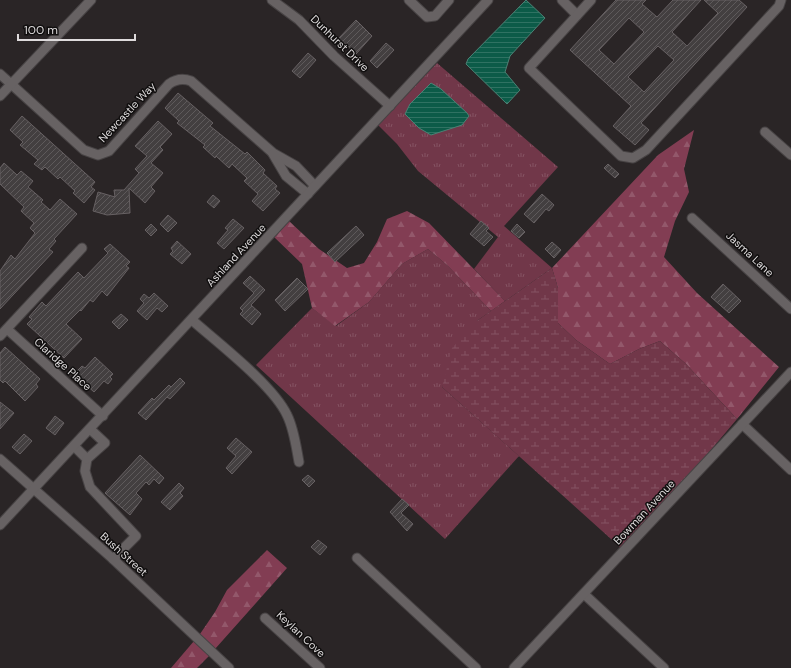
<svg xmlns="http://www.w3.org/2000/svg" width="791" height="668" font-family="'DM Sans',sans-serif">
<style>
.grass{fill:url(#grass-tufts)}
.forest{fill:url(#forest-firs)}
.wetland{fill:url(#wetland-marsh)}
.water{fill:url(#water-rules);stroke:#4b8174}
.building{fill:url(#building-hatch);stroke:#676163;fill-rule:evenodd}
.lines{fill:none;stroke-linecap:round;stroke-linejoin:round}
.minor-casing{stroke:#474344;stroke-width:11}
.minor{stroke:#676263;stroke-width:9}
.labels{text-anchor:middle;stroke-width:3;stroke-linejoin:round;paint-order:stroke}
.street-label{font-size:11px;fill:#dedbdc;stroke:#110f0f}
</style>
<defs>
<pattern id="grass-tufts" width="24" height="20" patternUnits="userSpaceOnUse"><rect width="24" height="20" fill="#713749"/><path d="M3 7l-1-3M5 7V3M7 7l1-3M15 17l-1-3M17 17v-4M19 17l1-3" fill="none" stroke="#855363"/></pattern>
<pattern id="forest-firs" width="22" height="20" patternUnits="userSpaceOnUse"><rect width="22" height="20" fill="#823d53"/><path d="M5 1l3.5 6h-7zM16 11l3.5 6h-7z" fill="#93586b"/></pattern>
<pattern id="wetland-marsh" width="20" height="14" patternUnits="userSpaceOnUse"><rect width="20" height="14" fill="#713749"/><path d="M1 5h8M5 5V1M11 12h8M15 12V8" fill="none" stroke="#855363"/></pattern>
<pattern id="water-rules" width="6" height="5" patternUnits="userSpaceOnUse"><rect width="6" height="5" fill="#0c5b48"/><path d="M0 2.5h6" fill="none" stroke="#2f7262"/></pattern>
<pattern id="building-hatch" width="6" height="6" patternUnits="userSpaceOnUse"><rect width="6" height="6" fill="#433f40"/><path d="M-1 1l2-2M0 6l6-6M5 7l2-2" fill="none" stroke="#5e5a5b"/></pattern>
</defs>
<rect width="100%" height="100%" fill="#2a2526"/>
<g class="grass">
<polygon points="437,63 558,167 504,226 552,268 505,301 474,269 498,237 418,171 397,144 378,125"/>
<polygon points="428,249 447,265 491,311 478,320 442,387 519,456 445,539 256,365 312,308 336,326 369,302 402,264"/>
</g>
<g class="forest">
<polygon points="694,130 684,169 689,192 675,221 664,257 697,293 779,367 737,419 686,364 660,341 639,349 610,364 576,340 558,323 558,288 552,268 658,155"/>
<polygon points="407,211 429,223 505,301 491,311 447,265 428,249 402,264 369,302 335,326 312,308 302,264 274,237 289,221 319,249 347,268 364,263 377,242 387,219"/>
<polygon points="267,550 287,568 215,649 200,634 215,612 227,590"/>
<polygon points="194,641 209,656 197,668 171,668"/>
</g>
<polygon class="wetland" points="552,268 558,288 558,323 576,340 610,364 639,349 660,341 686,364 737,419 699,464 621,548 442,387 452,348 478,320"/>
<g class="water">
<polygon points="526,0 545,18 510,56 505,72 520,90 507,104 466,64 468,59"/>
<polygon points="431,83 441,89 467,113 469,116 462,125 431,135 419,128 405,114 410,104"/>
</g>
<g class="building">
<path d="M616,0h30l-4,4 15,13 16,-17h28l-29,32 15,14 31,-33 -14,-13h35l8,7 -106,116 8,7 -14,15 -22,-19 18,-20 -61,-56zM629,18l15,14 -30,32 -15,-14zM658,46l16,14 -30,32 -16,-15z"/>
<polygon points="356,20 372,36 356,54 339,38"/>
<polygon points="386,43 394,50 377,68 370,61"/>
<polygon points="308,53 316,60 300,78 292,71"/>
<polygon points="178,93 213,123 210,126 245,154 247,152 265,170 263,173 277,186 275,189 280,193 263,211 252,201 258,194 244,181 247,178 232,164 229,168 216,156 215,158 203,147 205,145 177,123 179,121 165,108"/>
<polygon points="22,116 95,182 91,187 95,190 84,203 73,193 75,191 60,177 58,179 45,167 42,170 34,164 38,160 20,145 23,142 10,130"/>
<polygon points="158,121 172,134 160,147 163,150 151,163 163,173 151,187 155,191 145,203 129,188 130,213 107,215 93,211 98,192 115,197 114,190 124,190 139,173 135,169 147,156 135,146"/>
<polygon points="4,163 17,175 21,171 33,181 28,187 43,200 41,202 50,210 60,199 77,214 54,239 56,241 49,249 53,252 0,309 0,271 11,255 15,259 35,233 30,228 34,223 21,211 24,207 0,184 0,168"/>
<polygon points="608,164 619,174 615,178 604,168"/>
<polygon points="542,194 554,205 549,211 546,209 534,223 524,214"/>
<polygon points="213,195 220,201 214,208 207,202"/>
<polygon points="168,215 177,223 168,232 160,224"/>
<polygon points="233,219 244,228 224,249 217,243 228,230 225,228"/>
<polygon points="481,221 489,228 486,231 493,237 484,246 470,234"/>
<polygon points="151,224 157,230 151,236 145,230"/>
<polygon points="517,224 525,232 519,238 511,231"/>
<polygon points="356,226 364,235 335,262 327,253"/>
<polygon points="177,241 191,254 182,264 170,254 173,251 171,248"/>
<polygon points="552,242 561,250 554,258 545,249"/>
<polygon points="110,244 130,262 126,266 129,268 107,296 102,291 93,302 90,300 81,311 80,310 66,324 82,339 64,358 27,324 32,319 29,317 42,302 46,306 78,272 84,278 108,253 104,249"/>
<polygon points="250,276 265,290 251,305 261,314 252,325 240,314 243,311 240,308 254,293 243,283"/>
<polygon points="297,278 308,289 285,311 275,300"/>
<polygon points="723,284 741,301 729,313 711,297"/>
<polygon points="154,293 168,306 162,312 157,308 147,320 137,311 144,303 140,299 144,294 149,298"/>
<polygon points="121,314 128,320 119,329 112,322"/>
<polygon points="5,347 40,379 36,384 38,387 25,401 5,381 3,383 0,380 0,353"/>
<polygon points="95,357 113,374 110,377 112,379 108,384 104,381 94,392 74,374 82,366 85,368"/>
<polygon points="180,378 185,383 170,399 167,397 146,420 138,413 152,398 154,400 169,385 171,387"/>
<polygon points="0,402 14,413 0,429"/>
<polygon points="55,416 64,423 55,435 46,428"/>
<polygon points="24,434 32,441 20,454 12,447"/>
<polygon points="236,438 252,452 232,474 226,468 236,456 227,448"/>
<polygon points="140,455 164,478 159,484 154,479 149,485 146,482 136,493 142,499 130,515 105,493"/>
<polygon points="308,475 315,481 309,487 302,480"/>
<polygon points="179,483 184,488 180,493 183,496 170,510 161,502"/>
<polygon points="402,499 409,505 401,513 413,524 407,531 390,512"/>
<polygon points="318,540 327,547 320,555 311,547"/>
</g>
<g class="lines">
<g class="minor-casing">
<g id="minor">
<polyline points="272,0 299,20 334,56 390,106"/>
<polyline points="409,0 427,17 435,16 449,0"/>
<polyline points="562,0 577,15"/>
<polyline points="591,0 529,68 621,156 633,158 646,150 779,6 781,0"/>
<path d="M0,74l84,76 14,5 11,-4 60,-67c7,-5 14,-6 22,-3l82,72 23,13 19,20"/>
<polyline points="0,96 91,0"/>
<polyline points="765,132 791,155"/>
<polyline points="273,154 286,176 308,194"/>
<polyline points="692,218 791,309"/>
<path d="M192,320c25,22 81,65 95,95 7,14 9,31 12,47"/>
<polyline points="7,329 103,416"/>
<polyline points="0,336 82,248"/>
<polyline points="742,424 791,470"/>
<polyline points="74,446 87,459 85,471 90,487 136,536 113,559"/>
<polyline points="0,459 113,559 229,668"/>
<polyline points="87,459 105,443 90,429"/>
<polyline points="0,525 488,0"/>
<polyline points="357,558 476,668"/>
<polyline points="584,594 664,668"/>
<polyline points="265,618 320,668"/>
<polyline points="514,668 791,372"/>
</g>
</g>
<use href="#minor" class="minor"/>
</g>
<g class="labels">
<g class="street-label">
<text transform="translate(340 43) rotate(44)" y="4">Dunhurst Drive</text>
<text transform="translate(127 112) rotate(-47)" y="4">Newcastle Way</text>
<text transform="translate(750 254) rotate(43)" y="4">Jasma Lane</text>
<text transform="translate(236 255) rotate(-47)" y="4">Ashland Avenue</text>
<text transform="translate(63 364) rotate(42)" y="4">Claridge Place</text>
<text transform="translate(644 512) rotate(-47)" y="4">Bowman Avenue</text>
<text transform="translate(124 554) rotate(42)" y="4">Bush Street</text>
<text transform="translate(301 634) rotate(43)" y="4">Keylan Cove</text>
</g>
</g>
<path d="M18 34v6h117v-6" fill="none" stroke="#dedbdc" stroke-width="2"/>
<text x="24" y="34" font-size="12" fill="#dedbdc" stroke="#110f0f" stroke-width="3" paint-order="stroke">100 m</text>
</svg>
